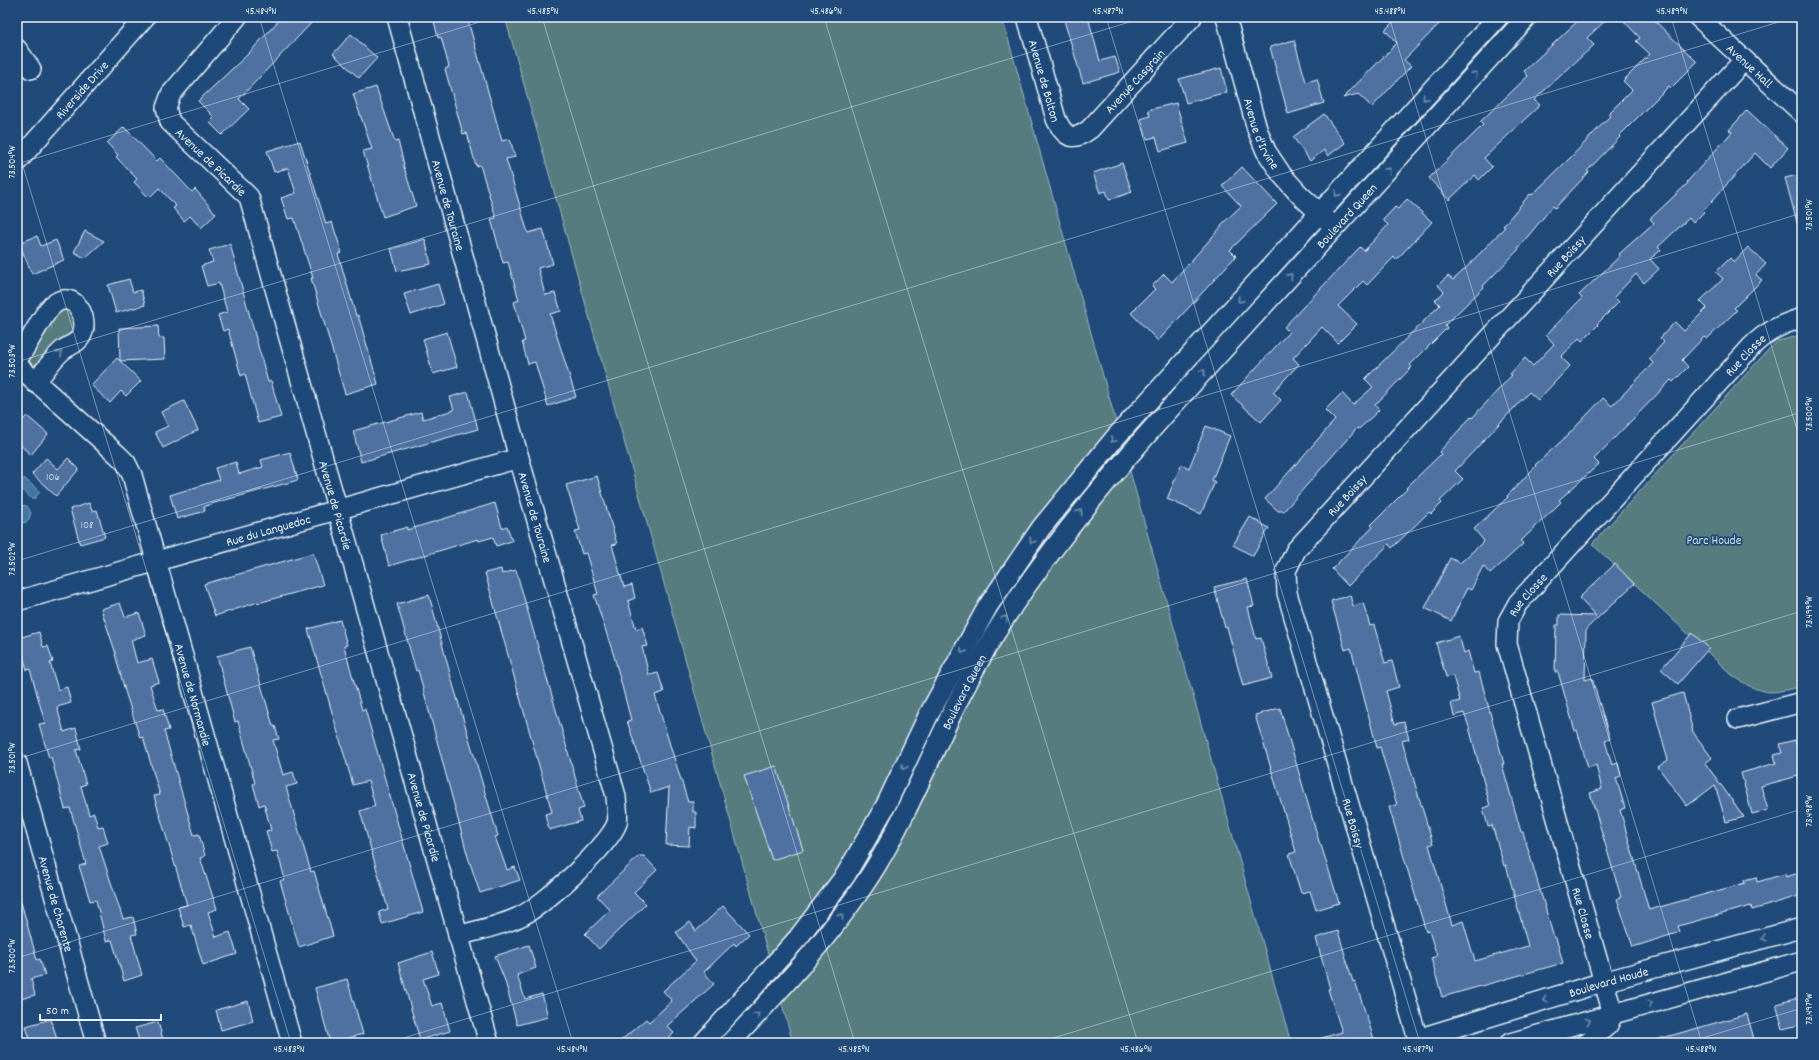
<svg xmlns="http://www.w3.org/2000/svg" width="1819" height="1060" font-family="Dekko,sans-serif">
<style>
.green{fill:#577b80;stroke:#a0b6bc}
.water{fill:#42789f;stroke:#84a8c3}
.building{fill:#5071a1;stroke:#e8f1f8}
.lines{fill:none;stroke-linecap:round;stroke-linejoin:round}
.minor-casing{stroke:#e8f1f8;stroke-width:22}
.minor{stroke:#1f4a7a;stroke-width:19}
.oneway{stroke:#6f8dac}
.ticks{fill:none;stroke:#e8f1f8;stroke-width:1;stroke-opacity:0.45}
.labels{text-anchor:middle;stroke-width:3.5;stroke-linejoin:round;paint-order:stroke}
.number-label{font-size:11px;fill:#c2d1e2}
.street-label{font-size:13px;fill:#e8f1f8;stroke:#1f4a7a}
.park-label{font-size:13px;fill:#d2dfe6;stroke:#1f4a7a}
.neatline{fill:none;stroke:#e8f1f8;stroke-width:1.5}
.ticks-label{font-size:10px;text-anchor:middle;fill:#e8f1f8}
</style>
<rect width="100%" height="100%" fill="#1f4a7a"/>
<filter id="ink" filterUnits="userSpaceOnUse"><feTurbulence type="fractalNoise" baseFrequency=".025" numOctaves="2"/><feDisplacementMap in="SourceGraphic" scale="8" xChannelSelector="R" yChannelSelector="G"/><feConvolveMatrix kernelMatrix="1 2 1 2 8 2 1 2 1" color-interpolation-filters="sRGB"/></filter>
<g filter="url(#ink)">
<g class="green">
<polygon points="505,17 1002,17 1291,1043 793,1043"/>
<polygon points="64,307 73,314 75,326 73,332 55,344 37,364 32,365 29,361 29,357 47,328 51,330 52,327 49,324 58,310"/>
<path d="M1802,335v352c-7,0 -14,3 -22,4 -18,4 -34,-6 -48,-16l-140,-131 176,-194 10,-9z"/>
</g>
<g class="water">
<polygon points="24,478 40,492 33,500 18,486"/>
<polygon points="20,505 27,506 31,513 28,521 23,523 17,521 17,507"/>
</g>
<g class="building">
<polygon points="282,17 317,17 239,99 249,109 222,135 209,122 214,117 198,101 248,54"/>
<polygon points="433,17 467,17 502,141 510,139 515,157 506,159 528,233 543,229 553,264 538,268 545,295 555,293 561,311 550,314 576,397 548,406 535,362 528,364 522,342 525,341 514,302 519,300 508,262 503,263 491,219 496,218 480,165 476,166 467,133 463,134 445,69 449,67 441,37 438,38"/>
<polygon points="1063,17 1088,17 1100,61 1115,57 1120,72 1083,83"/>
<polygon points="1398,17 1446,17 1404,60 1411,66 1372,107 1358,94 1343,98 1397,43 1385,30"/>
<polygon points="1582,17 1609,17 1587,38 1594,45 1534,100 1540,105 1484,158 1492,167 1479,180 1475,175 1449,200 1429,178 1483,125 1480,122 1528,76 1524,71"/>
<polygon points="1620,17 1651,17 1697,62 1671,88 1669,86 1619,136 1620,137 1587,171 1589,172 1555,208 1553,206 1518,248 1519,249 1483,286 1484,287 1445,325 1447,328 1410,365 1412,367 1375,405 1379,410 1359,429 1357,428 1284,511 1278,511 1265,499 1335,420 1325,410 1342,393 1353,405 1373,387 1365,379 1440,305 1435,300 1444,292 1438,285 1448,276 1453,280 1463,271 1505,227 1503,226 1530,194 1532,195 1572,156 1610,116 1608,114 1632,90 1623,81 1650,54 1636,41 1640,38"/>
<polygon points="351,34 377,58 359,78 333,54"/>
<polygon points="1294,40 1306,82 1317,79 1324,103 1288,114 1270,47"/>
<polygon points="1221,68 1227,92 1186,103 1179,79"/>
<polygon points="376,87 395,142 398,141 404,164 403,164 416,206 383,217 363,151 372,149 353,94"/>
<polygon points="1176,103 1188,143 1160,151 1156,137 1147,139 1141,119 1150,116 1148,110"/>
<polygon points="1747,110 1788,148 1770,168 1755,153 1703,211 1704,212 1693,223 1689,218 1658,247 1661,250 1650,259 1659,269 1644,283 1636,274 1614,297 1619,302 1597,324 1598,325 1582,341 1579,338 1561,357 1570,366 1538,400 1529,392 1455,471 1463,479 1440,501 1442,503 1431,514 1429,512 1392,548 1389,544 1348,586 1332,569 1373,527 1371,525 1407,489 1406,488 1441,454 1439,452 1471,417 1472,418 1512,375 1510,374 1525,358 1533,366 1554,344 1546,335 1582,298 1579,295 1620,256 1619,254 1654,223 1650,219 1688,183 1687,182 1732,132 1729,130"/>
<polygon points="1324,114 1345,143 1328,156 1324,150 1310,161 1293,137"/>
<polygon points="124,127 157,161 160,158 192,192 195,189 216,214 201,228 190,216 184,221 173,208 176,206 159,188 149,198 134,182 137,179 116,157 118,155 107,143"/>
<polygon points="300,141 326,224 332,222 342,253 338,254 356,316 358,315 378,384 345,394 311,278 313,278 294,218 288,219 281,198 296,193 288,168 274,172 267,151"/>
<polygon points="1122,163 1132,192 1109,200 1106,191 1100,193 1093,173"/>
<polygon points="1242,167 1277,204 1230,250 1236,256 1158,341 1131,313 1155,289 1152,286 1164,274 1172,282 1222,226 1221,225 1241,206 1222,186"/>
<polygon points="1802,174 1802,225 1798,226 1785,178"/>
<polygon points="1407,199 1432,222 1396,260 1394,257 1367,285 1363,281 1338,306 1357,324 1338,343 1322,327 1293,358 1299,364 1273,392 1281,400 1261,422 1231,395 1289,332 1284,327 1360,247 1364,251 1388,225 1383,220 1395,207 1398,209"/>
<polygon points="85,231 104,241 85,258 74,252"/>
<polygon points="37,236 41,246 56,240 64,260 32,274 19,243"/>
<polygon points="425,239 431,264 397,271 391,249"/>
<polygon points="230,244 268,382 271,381 281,417 258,423 245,374 241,376 228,329 223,331 218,315 227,312 219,283 207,286 201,266 213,262 209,250"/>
<polygon points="1748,247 1766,264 1756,275 1762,280 1734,308 1737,310 1707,339 1704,337 1682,360 1688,367 1673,382 1671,380 1594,459 1599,464 1559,500 1561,502 1521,541 1523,544 1490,574 1483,566 1471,590 1467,588 1451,621 1425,608 1450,558 1460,563 1484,541 1474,529 1508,497 1507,496 1536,466 1535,465 1567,436 1603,398 1612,406 1653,363 1649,359 1664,342 1660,338 1675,322 1684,331 1707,308 1700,301 1723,279 1716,272 1730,258 1734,262"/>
<polygon points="129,279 133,292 141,290 145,305 116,313 108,285"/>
<polygon points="438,284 444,304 411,315 404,294"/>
<polygon points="158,326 159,338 164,338 165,359 120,361 119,328"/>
<polygon points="447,332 457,367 433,374 423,339"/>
<polygon points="117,358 141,381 126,396 121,391 110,403 91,385"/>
<polygon points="468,392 478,429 361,462 353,431 421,412 423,419 454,410 450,397"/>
<polygon points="184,401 198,430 163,448 155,432 168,426 161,412"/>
<polygon points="17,415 23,420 27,416 48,434 31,455 17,442"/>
<polygon points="1206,426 1230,436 1212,480 1215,482 1201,514 1167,499 1181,465 1189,468"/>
<polygon points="290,452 298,480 211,504 204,507 205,511 177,519 170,495 219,480 215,468 236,462 239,474 263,467 261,460"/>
<polygon points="46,458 58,469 68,458 79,469 56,496 32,474"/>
<polygon points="597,476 617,544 612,545 624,587 632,585 635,598 628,601 636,629 642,627 648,646 642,647 649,675 658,673 664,692 655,695 670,745 688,802 693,802 693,812 696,812 696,828 690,827 689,846 666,845 669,787 651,793 627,721 631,720 614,656 594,595 598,594 586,553 582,554 575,531 580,530 566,485"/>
<polygon points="89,503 92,511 97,510 105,537 80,544 70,509"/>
<polygon points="495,503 502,528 507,526 512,541 496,546 493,537 479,541 478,539 389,566 381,535 407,527 407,530"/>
<polygon points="1250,517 1269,528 1253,556 1233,545"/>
<polygon points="313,553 323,585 258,603 258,602 215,616 204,584"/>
<polygon points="1615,564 1634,584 1586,629 1585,680 1592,678 1610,739 1605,741 1612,765 1618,763 1621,776 1616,778 1625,808 1620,810 1649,910 1745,883 1744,880 1756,877 1757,882 1785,874 1786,877 1802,872 1802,895 1752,910 1751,906 1678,926 1680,932 1633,947 1617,899 1621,897 1590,793 1602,789 1596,765 1588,768 1577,730 1575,731 1558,672 1555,672 1556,625 1559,625 1559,615 1596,616 1579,598"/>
<polygon points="501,569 502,574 516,570 584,808 578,810 581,821 549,830 545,814 552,812 485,573"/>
<polygon points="1247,579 1254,606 1248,607 1256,639 1261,638 1272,678 1243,686 1227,627 1225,628 1214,587"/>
<polygon points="429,595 452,681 498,836 495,837 507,870 515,867 520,880 480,893 468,857 418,670 416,671 397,604"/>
<polygon points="1350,595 1353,606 1363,603 1370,626 1374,625 1385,663 1392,661 1399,687 1386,691 1395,724 1404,722 1409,739 1402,741 1433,844 1429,845 1452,925 1463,921 1475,961 1528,946 1506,865 1504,866 1492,825 1488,826 1483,808 1490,806 1469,727 1464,713 1454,716 1451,703 1460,701 1453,676 1446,677 1436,643 1459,636 1464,653 1468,651 1474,673 1479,672 1504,764 1502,764 1521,832 1523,832 1554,938 1556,938 1563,963 1442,997 1431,958 1437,956 1429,931 1426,932 1389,807 1397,805 1380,747 1377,748 1351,648 1345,650 1331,601"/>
<polygon points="120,603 125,617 139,613 146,635 131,640 137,663 152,659 159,682 150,685 158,710 163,709 169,730 164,731 194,835 199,834 205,856 200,858 217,909 208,912 216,937 230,932 237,954 203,965 191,925 184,927 178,907 187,905 154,796 160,795 143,737 140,738 125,691 115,654 116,654 101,609"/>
<polygon points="340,620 347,645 344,646 362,710 365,709 423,912 382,924 379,912 388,909 360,811 375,806 368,781 353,785 308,629"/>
<polygon points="39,632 43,647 48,646 53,662 50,663 58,690 67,687 71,703 57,707 64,732 76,728 81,749 76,750 86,784 81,786 89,815 94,813 98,827 103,826 108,843 99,846 123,919 133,917 137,934 131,935 142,975 124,981 112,940 106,941 96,900 90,901 79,866 86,864 70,808 65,809 51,757 49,758 39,724 45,723 30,669 27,670 18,638"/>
<polygon points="1692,633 1709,648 1678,684 1661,669"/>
<polygon points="250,647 273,726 275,726 279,739 273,740 283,775 293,772 297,784 286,787 311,872 314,871 333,936 299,947 280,881 285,879 277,851 272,852 266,831 271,830 264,804 259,806 253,784 255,783 238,721 235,722 217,656"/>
<polygon points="1683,693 1693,732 1712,758 1705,763 1744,817 1726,822 1715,785 1687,806 1658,767 1668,760 1652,702"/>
<polygon points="1280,708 1320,845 1321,845 1339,903 1316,910 1310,891 1301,893 1289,854 1296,852 1255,715"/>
<polygon points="1795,740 1797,747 1802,746 1802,775 1761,786 1768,810 1752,814 1741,773 1776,763 1774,755 1782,753 1779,744"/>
<polygon points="776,766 803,850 772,860 744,776"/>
<polygon points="639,856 644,856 657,870 634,892 646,904 599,949 585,934 610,910 597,896"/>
<polygon points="17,902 21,902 37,960 40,959 45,975 31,979 35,995 17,1000"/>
<polygon points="723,906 749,934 736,946 734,943 704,972 714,984 667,1026 674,1033 663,1043 618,1043 646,1019 649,1022 672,1001 663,991 696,961 676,932 690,922 696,931"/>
<polygon points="1338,931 1353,982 1355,981 1374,1039 1362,1043 1316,1043 1315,1040 1342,1032 1328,989 1330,989 1316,938"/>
<polygon points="529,945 536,968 517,975 525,999 542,994 548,1017 517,1025 505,981 495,956"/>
<polygon points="432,952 439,974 423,979 432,1006 442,1003 450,1031 420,1040 398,963"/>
<polygon points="347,979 363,1034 330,1043 315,988"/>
<polygon points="1802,997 1802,1024 1783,1029 1776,1004"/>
<polygon points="248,1001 253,1021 221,1030 216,1010"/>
<polygon points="1747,1014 1754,1039 1741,1043 1660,1043 1659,1039"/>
<polygon points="51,1019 58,1043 31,1043 26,1026"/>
<polygon points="158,1022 164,1043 140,1043 135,1028"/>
</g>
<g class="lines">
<g class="minor-casing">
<g id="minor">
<path id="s1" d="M237,17l-66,77 -5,14 4,14 79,75 240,846"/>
<path id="s2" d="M397,17l122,441 97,338c0,7 3,20 1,27 -8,23 -75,84 -98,94 -19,9 -41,13 -61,19"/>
<path id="s3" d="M1027,17l29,102c9,19 17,23 34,10l102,-112"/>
<path id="s4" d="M1226,17l31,112 9,22 16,24 17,19 29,27"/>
<path id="s5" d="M1698,17l104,96"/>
<polyline points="17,49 31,69"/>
<path id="s6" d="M17,162l128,-145"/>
<path d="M17,360c11,-14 26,-48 37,-56 21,-16 38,17 26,34 -4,6 -12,8 -17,12 -11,9 -19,22 -28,33"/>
<path id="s7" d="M17,365l101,90 8,8 6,12 160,568"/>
<path id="s8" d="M17,601l502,-143"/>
<polyline points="1738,719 1802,702"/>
<path id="s9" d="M17,763l79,280"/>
<path id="s10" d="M1613,1014l-106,-370 1,-23 10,-18 234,-257c15,-15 30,-22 50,-28"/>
<path id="s11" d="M1417,1039l186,-57 199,-54"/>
<polyline points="703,1043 798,938 845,876 886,805 928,716 988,606 1041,528 1114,439 1498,17"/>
<path id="s12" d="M730,1043c53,-56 106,-112 146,-177 33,-55 56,-114 85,-171 18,-36 40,-73 64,-107 70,-100 154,-190 236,-280 89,-97 178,-194 266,-291"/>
<path id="s13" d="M1419,1043l-132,-450 -1,-22 10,-21 448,-490"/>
<polyline points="1510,1043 1802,961"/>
<polyline points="1587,1043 1608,1025 1613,1014"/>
</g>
</g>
<use href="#minor" class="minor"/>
</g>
<defs><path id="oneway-chevron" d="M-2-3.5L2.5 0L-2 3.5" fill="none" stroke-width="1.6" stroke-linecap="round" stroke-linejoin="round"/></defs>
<g class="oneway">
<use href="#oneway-chevron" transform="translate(1475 74) rotate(-48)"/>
<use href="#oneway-chevron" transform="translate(1425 98) rotate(132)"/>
<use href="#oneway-chevron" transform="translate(1388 170) rotate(-48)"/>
<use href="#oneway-chevron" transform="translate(1337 194) rotate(132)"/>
<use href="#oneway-chevron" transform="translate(1290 276) rotate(-48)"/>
<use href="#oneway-chevron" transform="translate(1240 300) rotate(132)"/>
<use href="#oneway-chevron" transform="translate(60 353) rotate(-44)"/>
<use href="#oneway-chevron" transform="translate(1203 372) rotate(-48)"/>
<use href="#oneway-chevron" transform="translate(1113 440) rotate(130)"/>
<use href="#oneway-chevron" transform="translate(1080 512) rotate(-54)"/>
<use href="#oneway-chevron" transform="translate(1032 541) rotate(124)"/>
<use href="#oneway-chevron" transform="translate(1005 618) rotate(-57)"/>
<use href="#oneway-chevron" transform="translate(963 651) rotate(119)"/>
<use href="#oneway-chevron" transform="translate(904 767) rotate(115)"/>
<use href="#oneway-chevron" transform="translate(841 916) rotate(-53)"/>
<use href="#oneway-chevron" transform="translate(1764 938) rotate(165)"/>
<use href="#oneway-chevron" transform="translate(1545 1000) rotate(163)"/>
<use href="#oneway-chevron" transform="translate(1650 1003) rotate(-16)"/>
<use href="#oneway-chevron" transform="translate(757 1015) rotate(-47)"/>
<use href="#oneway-chevron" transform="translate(1588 1021) rotate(-16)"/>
</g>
</g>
<path class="ticks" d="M259,17l314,1026M542,17l313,1026M824,17l314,1026M1106,17l314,1026M1389,17l313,1026M1671,17l131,429M17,147l274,896M17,164l479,-147M17,362l1129,-345M17,561l1778,-544M17,759l1785,-546M17,958l1785,-546M387,1043l1415,-432M1037,1043l765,-234M1686,1043l116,-35"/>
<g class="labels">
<g class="number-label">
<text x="53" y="480">106</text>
<text x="87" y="528">108</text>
</g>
<g class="street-label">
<text dy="5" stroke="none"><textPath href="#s5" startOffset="71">Avenue Hall</textPath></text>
<text dy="5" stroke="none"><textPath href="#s3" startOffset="66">Avenue de Bolton</textPath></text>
<text dy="5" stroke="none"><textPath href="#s3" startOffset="216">Avenue Casgrain</textPath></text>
<text dy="5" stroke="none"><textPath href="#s6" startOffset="97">Riverside Drive</textPath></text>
<text dy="5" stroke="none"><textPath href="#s4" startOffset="122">Avenue d'Irvine</textPath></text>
<text dy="5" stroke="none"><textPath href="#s1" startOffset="188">Avenue de Picardie</textPath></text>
<text dy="5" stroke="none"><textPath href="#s2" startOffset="195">Avenue de Touraine</textPath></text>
<text dy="5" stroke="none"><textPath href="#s12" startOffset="1038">Boulevard Queen</textPath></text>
<text dy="5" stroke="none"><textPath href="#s13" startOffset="913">Rue Boissy</textPath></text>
<text dy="5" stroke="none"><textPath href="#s10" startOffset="765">Rue Closse</textPath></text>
<text dy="5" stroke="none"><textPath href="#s13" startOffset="589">Rue Boissy</textPath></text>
<text dy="5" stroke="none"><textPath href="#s1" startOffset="560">Avenue de Picardie</textPath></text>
<text dy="5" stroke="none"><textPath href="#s2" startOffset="519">Avenue de Touraine</textPath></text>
<text dy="5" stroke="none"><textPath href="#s8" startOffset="261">Rue du Languedoc</textPath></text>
<text dy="5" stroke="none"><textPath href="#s10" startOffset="441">Rue Closse</textPath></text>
<text dy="5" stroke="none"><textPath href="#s12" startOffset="425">Boulevard Queen</textPath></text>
<text dy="5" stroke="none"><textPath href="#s7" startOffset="388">Avenue de Normandie</textPath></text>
<text dy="5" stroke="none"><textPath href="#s1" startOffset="884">Avenue de Picardie</textPath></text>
<text transform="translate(1354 823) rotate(74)" y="5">Rue Boissy</text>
<text dy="5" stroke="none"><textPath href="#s9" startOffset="146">Avenue de Charente</textPath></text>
<text transform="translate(1584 913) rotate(74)" y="5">Rue Closse</text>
<text dy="5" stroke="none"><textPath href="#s11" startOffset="200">Boulevard Houde</textPath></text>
</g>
<g class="park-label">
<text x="1714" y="544">Parc Houde</text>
</g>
</g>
<rect width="1819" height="1060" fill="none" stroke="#1f4a7a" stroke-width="44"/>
<path d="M40 1014v6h121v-6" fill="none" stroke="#e8f1f8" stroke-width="2"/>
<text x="46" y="1014" font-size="12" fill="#e8f1f8" stroke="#1f4a7a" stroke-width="3" paint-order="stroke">50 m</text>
<rect x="22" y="22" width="1775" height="1016" class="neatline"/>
<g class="ticks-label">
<text x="261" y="14">45.484°N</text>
<text x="543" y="14">45.485°N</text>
<text x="826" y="14">45.486°N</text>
<text x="1108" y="14">45.487°N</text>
<text x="1390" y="14">45.488°N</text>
<text x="1672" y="14">45.489°N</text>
<text transform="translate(11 162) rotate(-90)" y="4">73.504°W</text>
<text transform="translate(1808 215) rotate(-90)" y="4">73.501°W</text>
<text transform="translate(11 361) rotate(-90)" y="4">73.503°W</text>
<text transform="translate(1808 414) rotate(-90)" y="4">73.500°W</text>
<text transform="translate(11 559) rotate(-90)" y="4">73.502°W</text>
<text transform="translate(1808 612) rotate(-90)" y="4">73.499°W</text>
<text transform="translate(11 758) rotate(-90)" y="4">73.501°W</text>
<text transform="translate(1808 811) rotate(-90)" y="4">73.498°W</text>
<text transform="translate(11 956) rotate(-90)" y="4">73.500°W</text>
<text transform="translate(1808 1009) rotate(-90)" y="4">73.497°W</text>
<text x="289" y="1052">45.483°N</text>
<text x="572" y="1052">45.484°N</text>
<text x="854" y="1052">45.485°N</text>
<text x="1136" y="1052">45.486°N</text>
<text x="1418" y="1052">45.487°N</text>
<text x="1701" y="1052">45.488°N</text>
</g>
</svg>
